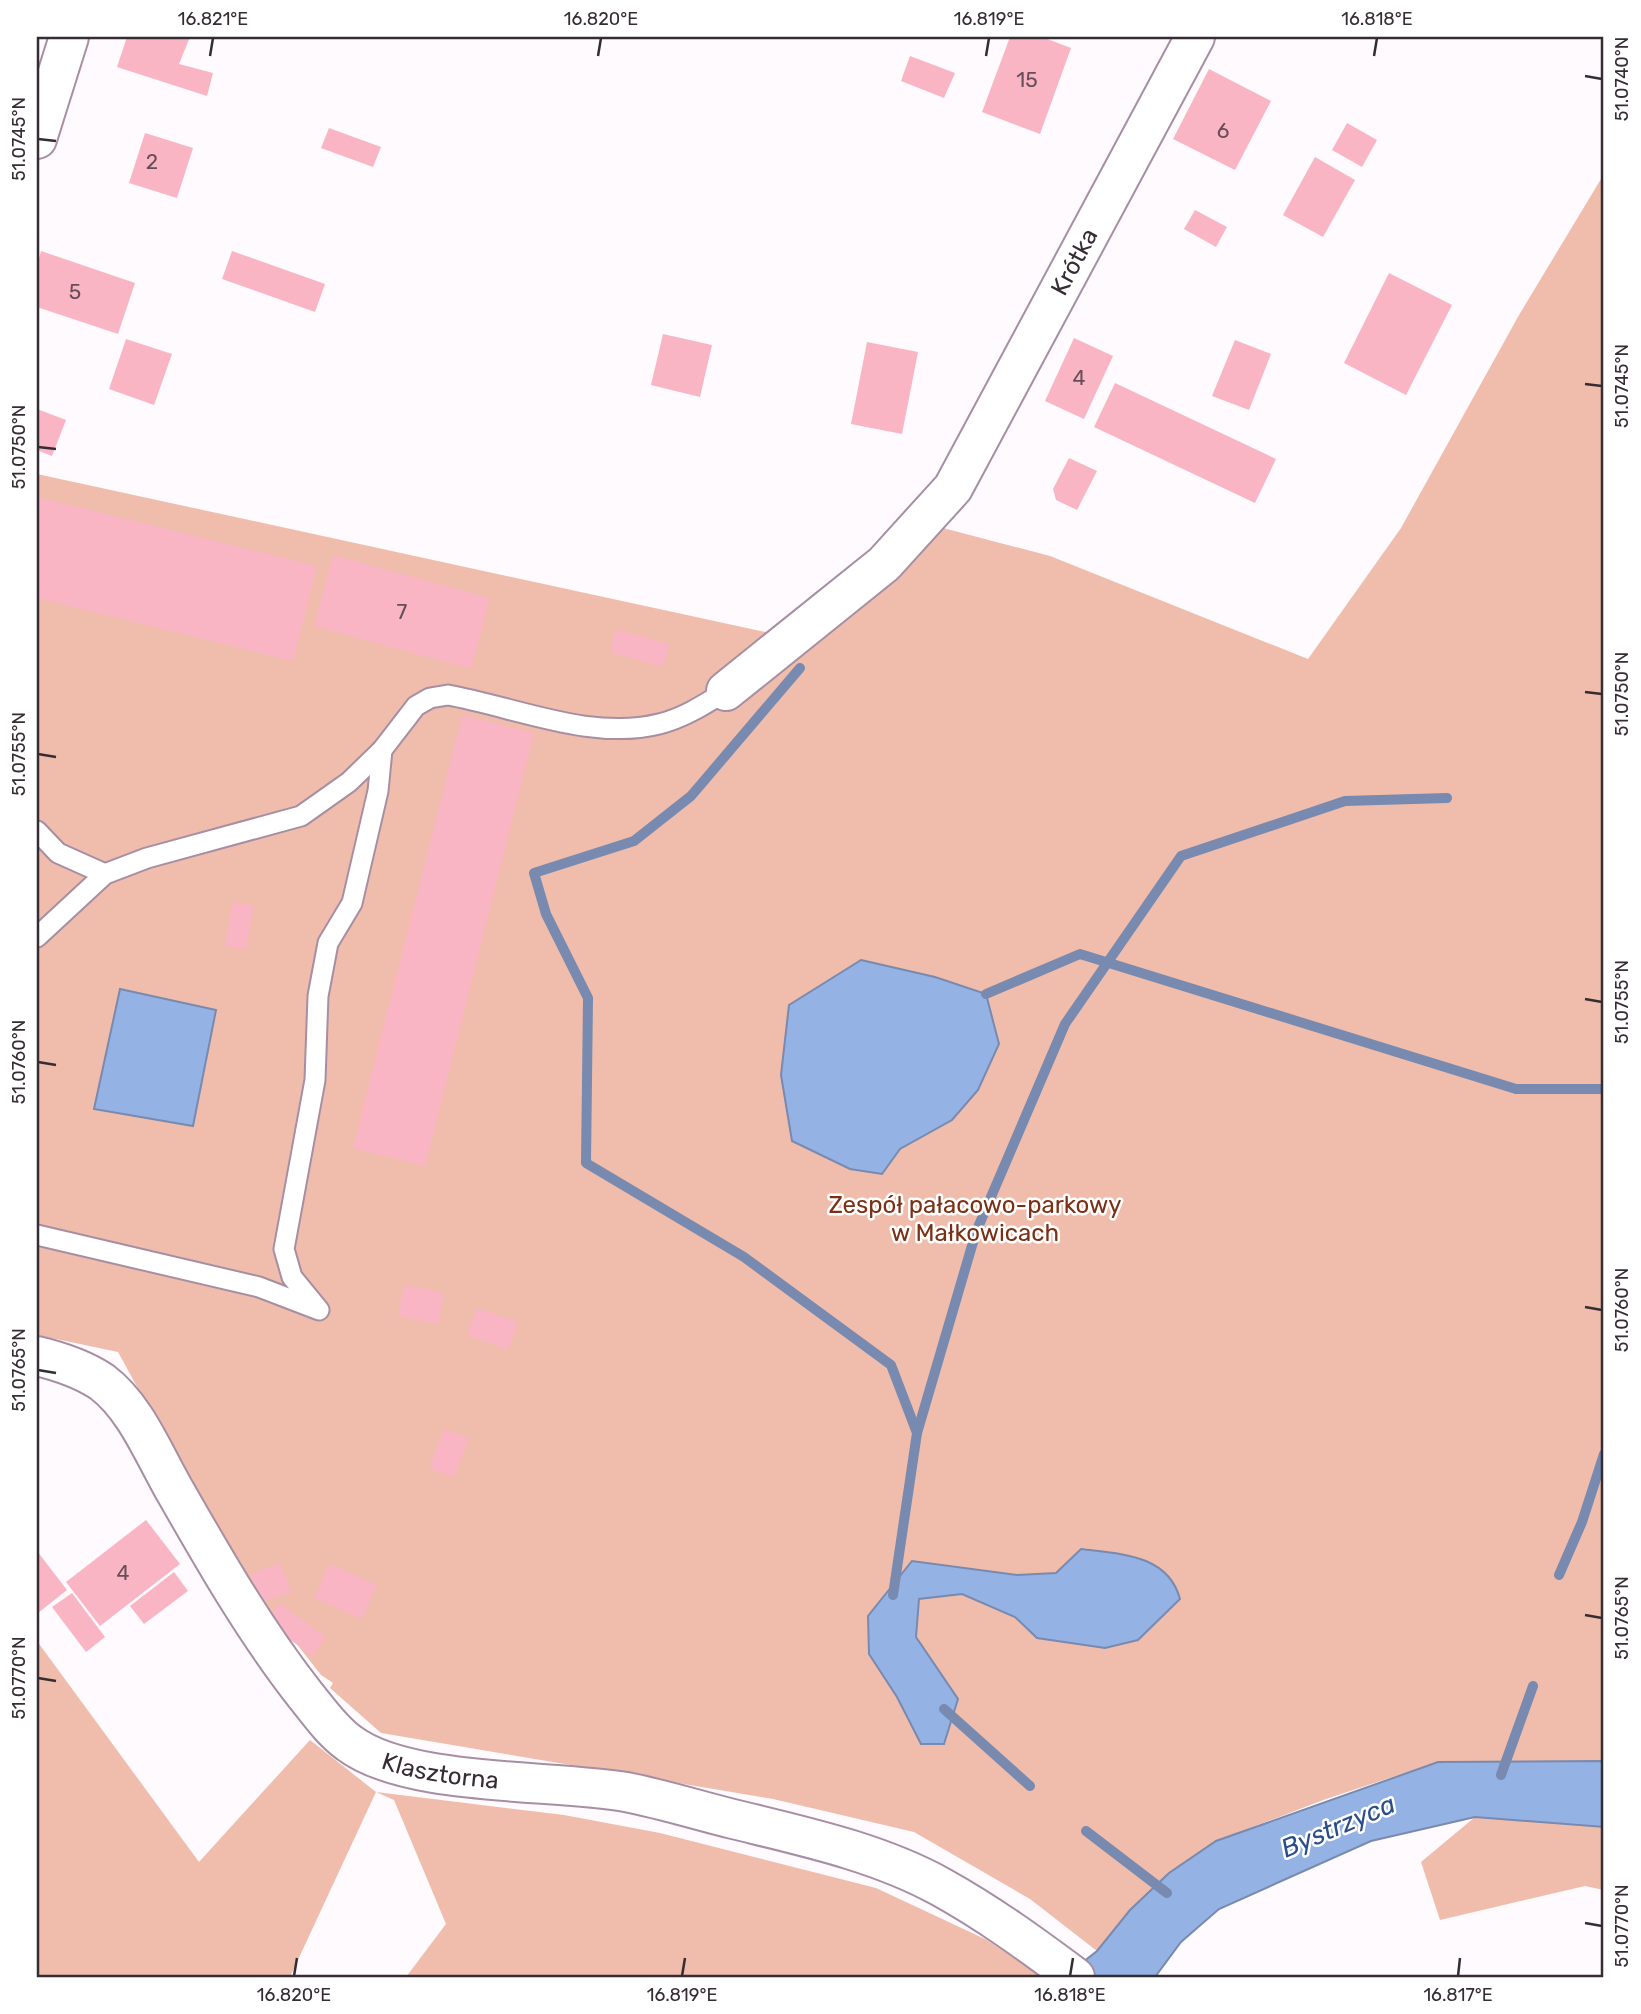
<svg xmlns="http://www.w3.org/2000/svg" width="1641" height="2014" font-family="Rubik,sans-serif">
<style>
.green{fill:#f0bdac}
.water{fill:#94b2e4;stroke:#788aaf;stroke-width:2}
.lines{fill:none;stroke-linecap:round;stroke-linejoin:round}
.stream{stroke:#788aaf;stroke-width:10}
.building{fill:#f9b5c3}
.service-casing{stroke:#a68ea3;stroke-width:23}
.minor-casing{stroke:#a68ea3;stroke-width:42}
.service{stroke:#fff;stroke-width:19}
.minor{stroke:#fff;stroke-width:38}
.ticks{fill:none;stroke:#352c34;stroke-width:2.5}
.labels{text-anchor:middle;stroke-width:5;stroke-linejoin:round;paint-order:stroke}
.number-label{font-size:21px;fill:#664e58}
.street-label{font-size:24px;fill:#352c34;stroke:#fff}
.park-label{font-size:24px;fill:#7a3014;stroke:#fff}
.water-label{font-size:26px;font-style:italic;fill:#2b4d8b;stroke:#fff}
.neatline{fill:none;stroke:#352c34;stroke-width:2.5}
.ticks-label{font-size:18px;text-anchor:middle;fill:#352c34}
</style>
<rect width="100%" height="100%" fill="#fffafe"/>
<g class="green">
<polygon points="1604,174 1604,1761 1438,1762 1326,1799 1216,1841 1169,1873 1130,1911 1097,1951 1030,1899 914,1832 773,1799 381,1733 330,1688 333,1683 321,1675 234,1564 118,1352 37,1335 37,474 811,642 943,528 1050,556 1308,659 1401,528 1519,315"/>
<polygon points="37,1641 199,1862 310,1740 376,1792 564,1815 660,1833 876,1888 985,1939 1045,1977 406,1977 446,1924 394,1800 376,1792 290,1977 37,1977"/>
<polygon points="1475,1817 1604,1827 1604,1890 1585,1886 1440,1920 1421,1862"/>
</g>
<g class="water">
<polygon points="861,960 935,977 986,994 999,1044 978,1090 952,1120 900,1149 882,1174 850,1169 792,1141 781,1075 789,1005"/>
<polygon points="120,989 216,1010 193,1126 94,1109"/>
<path d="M1081,1549c39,5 87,5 99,50l-42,41 -33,8 -68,-10 -22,-21 -53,-23 -43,5 -3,38 42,62 -14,45h-23l-24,-47 -28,-43 -1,-38 44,-55 105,14 39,-2z"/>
<polygon points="1604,1761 1604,1827 1475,1817 1371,1841 1219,1909 1181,1942 1155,1977 1064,1977 1097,1951 1130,1910 1169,1873 1216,1841 1438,1762"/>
</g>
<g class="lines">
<g class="stream">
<polyline points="800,668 691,796 634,841 534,873 546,914 588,998 586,1163 744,1257 891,1365 917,1433 893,1595"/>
<polyline points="986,994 1080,954 1516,1089 1604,1089"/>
<polyline points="917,1433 976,1232 1065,1024 1181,856 1345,801 1447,798"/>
<polyline points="1559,1575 1582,1522 1604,1454"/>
<polyline points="944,1709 1030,1786"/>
<polyline points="1501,1775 1533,1686"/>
<polyline points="1086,1831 1167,1893"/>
</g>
</g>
<g class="building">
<polygon points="127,37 190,37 179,64 213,73 207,96 117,67"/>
<polygon points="1010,37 1042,37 1071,48 1040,134 982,112"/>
<polygon points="910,56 955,73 944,98 901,81"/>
<polygon points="1209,69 1271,101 1235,170 1173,139"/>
<polygon points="1347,123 1377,140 1362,167 1332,150"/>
<polygon points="329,128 381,147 373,167 321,148"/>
<polygon points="145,133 193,148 177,198 129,183"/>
<polygon points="1315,157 1355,180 1323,237 1283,215"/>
<polygon points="1195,210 1227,227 1216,247 1184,229"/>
<polygon points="41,251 135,283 118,334 37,307 37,265"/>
<polygon points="232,251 325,284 315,312 222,279"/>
<polygon points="1389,273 1452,305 1406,395 1344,363"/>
<polygon points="663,334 712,345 700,397 651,385"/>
<polygon points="1074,338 1113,356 1084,419 1045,401"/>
<polygon points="126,339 172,354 154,405 109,389"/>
<polygon points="1235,340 1271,354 1249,410 1212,396"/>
<polygon points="867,342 918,352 902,434 851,424"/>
<polygon points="1115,383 1276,459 1255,503 1094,427"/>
<polygon points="37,409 66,420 52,456 37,450"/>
<polygon points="1069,458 1097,471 1077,510 1056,500 1053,489"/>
<polygon points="37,497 317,566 293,661 37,598"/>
<polygon points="333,555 490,598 471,669 314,626"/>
<polygon points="616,629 670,645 663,667 610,652"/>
<polygon points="462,715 534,733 425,1166 353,1148"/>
<polygon points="232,902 254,906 246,950 225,946"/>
<polygon points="404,1285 444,1293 438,1324 398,1316"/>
<polygon points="477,1308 518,1322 508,1350 467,1335"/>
<polygon points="444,1429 469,1438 454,1478 429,1468"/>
<polygon points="146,1520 180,1564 100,1626 66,1582"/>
<polygon points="37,1551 67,1590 38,1613 37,1611"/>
<polygon points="280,1563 291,1592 261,1602 251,1574"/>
<polygon points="329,1564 377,1585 362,1619 314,1598"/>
<polygon points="174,1572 188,1591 144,1624 130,1606"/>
<polygon points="72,1593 105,1637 86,1652 52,1607"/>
<polygon points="279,1603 326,1637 313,1656 265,1622"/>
</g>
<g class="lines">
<g class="service-casing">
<g id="service">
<polyline points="37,831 58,853 105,874"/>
<path d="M37,937l68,-63 42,-16 154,-42 48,-34 33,-32 34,-44 14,-8 18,-3c67,12 143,46 211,29 25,-6 46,-20 67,-33"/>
<polyline points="37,1235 259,1287 319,1310 292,1277 284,1249 315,1080 318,996 328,943 352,903 378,791 382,750"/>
</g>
</g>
<g class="minor-casing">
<g id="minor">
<polyline points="37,139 69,37"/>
<path id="s1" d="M726,691l158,-127 69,-76 242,-451"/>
<path id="s2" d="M37,1356c21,5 47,14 65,26 32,24 50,68 69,102 41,72 83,146 135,212 13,16 26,35 43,47 58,44 202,36 277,49 36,7 71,18 107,27 69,17 145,33 208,68 47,26 91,58 134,90"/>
</g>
</g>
<use href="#service" class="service"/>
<use href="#minor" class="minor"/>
</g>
<path class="ticks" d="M210,56l3,-18M598,56l3,-18M986,56l3,-18M1374,56l3,-18M1585,76l17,3M38,139l18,2M1585,384l17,2M38,447l18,2M1585,692l17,2M38,754l18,3M1585,999l17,3M38,1062l18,3M1585,1307l17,3M38,1370l18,3M1585,1615l17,3M38,1678l18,3M1585,1923l17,3M294,1976l3,-18M682,1976l3,-18M1070,1976l3,-18M1458,1976l2,-18"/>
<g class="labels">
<g class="number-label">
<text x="1027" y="87">15</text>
<text x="1223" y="138">6</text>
<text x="152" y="169">2</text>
<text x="75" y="299">5</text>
<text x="1079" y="385">4</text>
<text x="402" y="619">7</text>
<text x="123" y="1580">4</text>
</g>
<g class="street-label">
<text dy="8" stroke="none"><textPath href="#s1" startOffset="562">Krótka</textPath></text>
<text dy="8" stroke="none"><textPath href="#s2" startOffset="607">Klasztorna</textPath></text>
</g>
<g class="park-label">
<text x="975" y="1213">Zespół pałacowo-parkowy<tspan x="975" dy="28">w Małkowicach</tspan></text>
</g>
<g class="water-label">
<text transform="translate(1338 1826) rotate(-23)" y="9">Bystrzyca</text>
</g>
</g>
<rect width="1641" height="2014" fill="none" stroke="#ffffff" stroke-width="77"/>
<rect x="38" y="38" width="1564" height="1938" class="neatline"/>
<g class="ticks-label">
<text x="213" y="25">16.821°E</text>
<text x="601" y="25">16.820°E</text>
<text x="989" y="25">16.819°E</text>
<text x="1377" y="25">16.818°E</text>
<text transform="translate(1622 79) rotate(-90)" y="6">51.0740°N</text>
<text transform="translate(19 139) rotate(-90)" y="6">51.0745°N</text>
<text transform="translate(1622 386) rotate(-90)" y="6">51.0745°N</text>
<text transform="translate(19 447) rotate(-90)" y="6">51.0750°N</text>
<text transform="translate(1622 694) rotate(-90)" y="6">51.0750°N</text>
<text transform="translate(19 754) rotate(-90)" y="6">51.0755°N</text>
<text transform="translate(1622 1002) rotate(-90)" y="6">51.0755°N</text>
<text transform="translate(19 1062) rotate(-90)" y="6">51.0760°N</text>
<text transform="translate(1622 1310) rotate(-90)" y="6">51.0760°N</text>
<text transform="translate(19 1370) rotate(-90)" y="6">51.0765°N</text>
<text transform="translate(1622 1618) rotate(-90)" y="6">51.0765°N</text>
<text transform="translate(19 1678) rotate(-90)" y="6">51.0770°N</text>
<text transform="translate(1622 1926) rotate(-90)" y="6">51.0770°N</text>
<text x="294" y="2001">16.820°E</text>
<text x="682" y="2001">16.819°E</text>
<text x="1070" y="2001">16.818°E</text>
<text x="1458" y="2001">16.817°E</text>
</g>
</svg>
